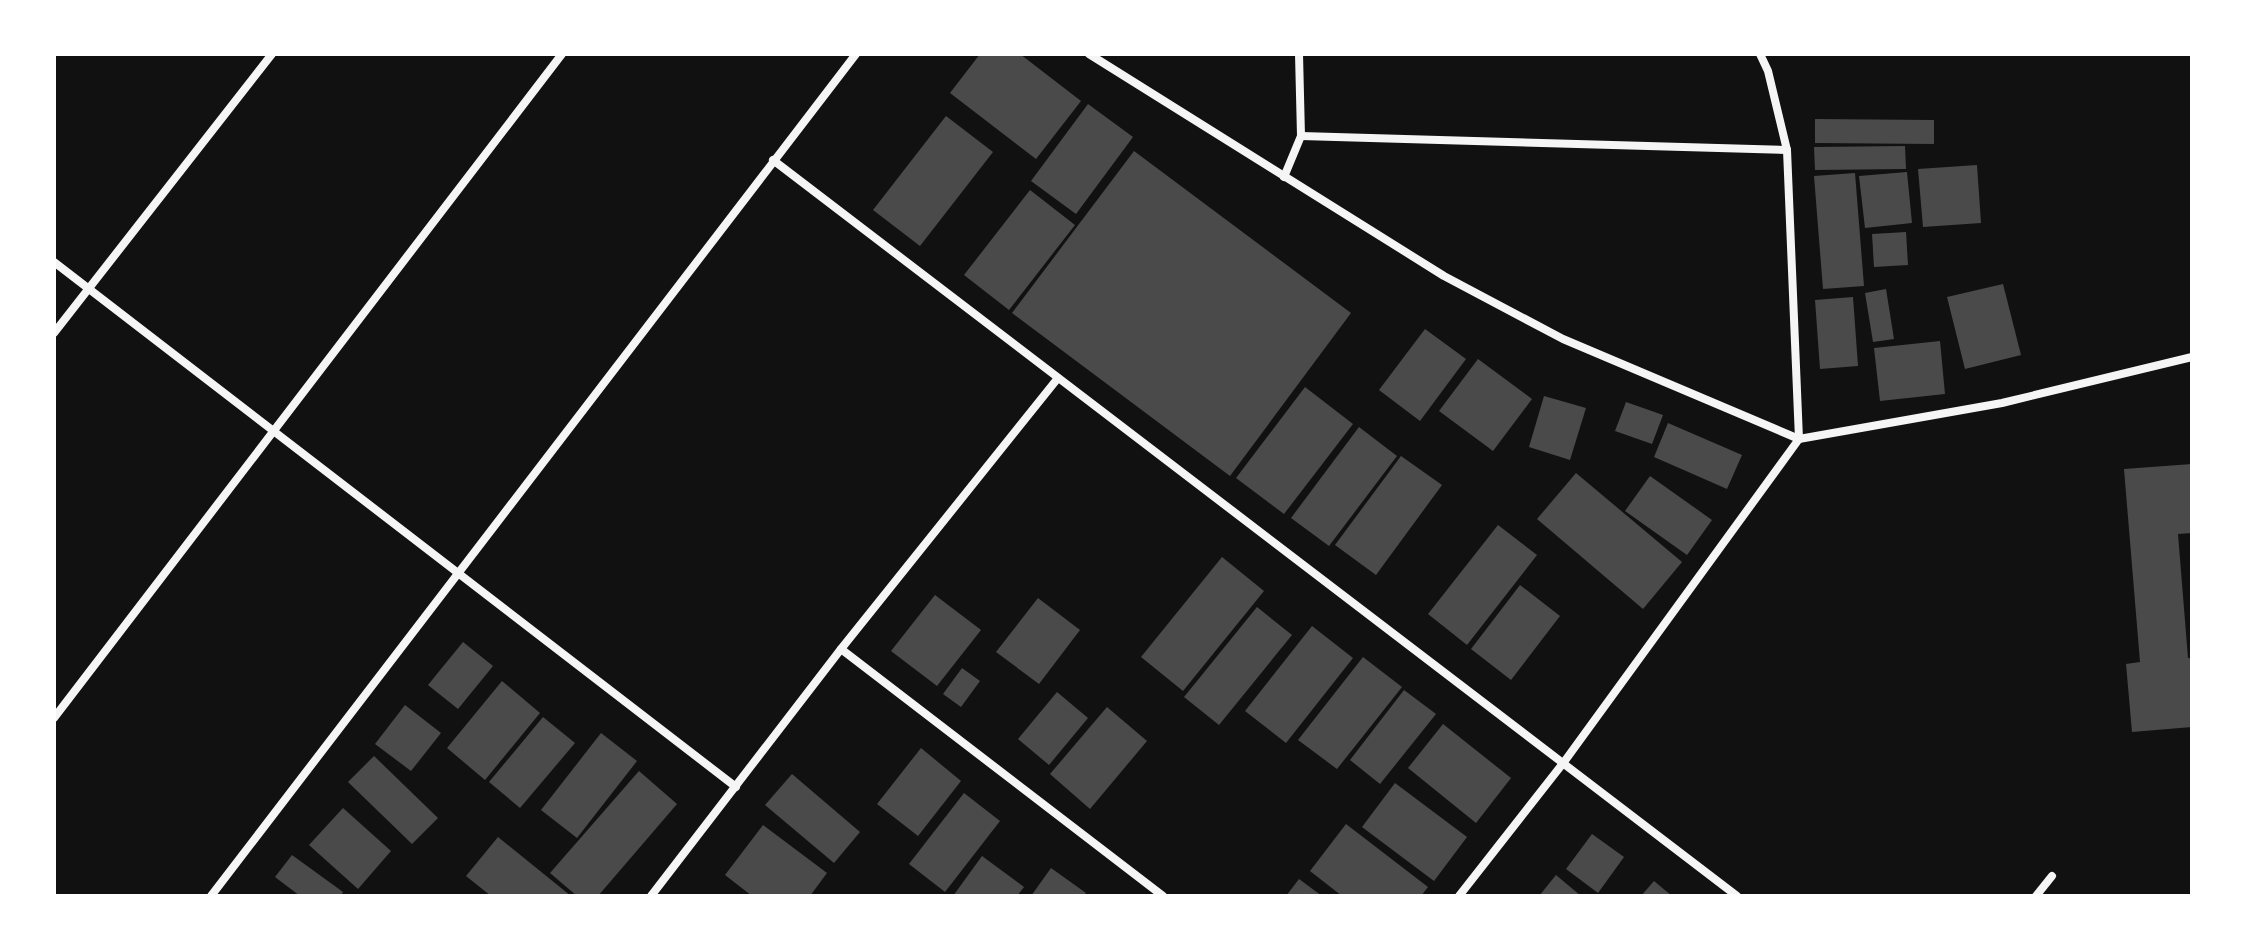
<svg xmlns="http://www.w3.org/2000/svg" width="2246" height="950" font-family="'Noto Sans',sans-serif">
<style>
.building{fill:#4a4a4a}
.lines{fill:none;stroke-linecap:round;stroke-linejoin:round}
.minor{stroke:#f5f5f5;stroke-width:8}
</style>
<rect width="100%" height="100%" fill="#111"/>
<g class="building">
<polygon points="980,54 1020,54 1081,101 1036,159 950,93"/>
<polygon points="1088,104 1133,137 1076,214 1031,181"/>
<polygon points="946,116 993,152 920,246 873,210"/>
<polygon points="1815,119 1934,120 1934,144 1815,143"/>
<polygon points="1905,146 1906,169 1815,170 1814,147"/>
<polygon points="1134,151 1351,313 1230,476 1012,313"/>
<polygon points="1977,165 1981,223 1923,227 1918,169"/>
<polygon points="1907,172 1912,223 1865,228 1859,176"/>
<polygon points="1855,173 1864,286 1823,289 1814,176"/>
<polygon points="1030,190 1075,225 1009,310 964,275"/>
<polygon points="1906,232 1908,265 1874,267 1872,234"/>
<polygon points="2003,284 2021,355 1965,369 1947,297"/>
<polygon points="1886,289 1894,339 1873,342 1865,293"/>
<polygon points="1853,297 1858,366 1820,369 1815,300"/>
<polygon points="1425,329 1466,359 1420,421 1379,390"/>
<polygon points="1940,341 1945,394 1880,401 1874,348"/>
<polygon points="1478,359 1532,399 1493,451 1439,411"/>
<polygon points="1305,387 1353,424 1284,514 1236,478"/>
<polygon points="1544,396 1586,408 1570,460 1529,447"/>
<polygon points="1626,402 1663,415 1652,444 1615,431"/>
<polygon points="1668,423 1742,455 1727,489 1654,457"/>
<polygon points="1359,427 1397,456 1329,546 1291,518"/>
<polygon points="1401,456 1442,485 1376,575 1335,545"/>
<polygon points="2192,464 2192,533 2178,534 2188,658 2192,658 2192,727 2132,732 2126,664 2140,662 2124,469"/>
<polygon points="1576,473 1682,562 1643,609 1537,519"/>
<polygon points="1650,476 1712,520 1687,555 1625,511"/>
<polygon points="1498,525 1537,555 1467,645 1428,614"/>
<polygon points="1222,557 1264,591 1183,691 1141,657"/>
<polygon points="1520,585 1560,616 1511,680 1471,649"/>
<polygon points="935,595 981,630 937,686 891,651"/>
<polygon points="1038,598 1080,630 1039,684 996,652"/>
<polygon points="1257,607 1292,635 1219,725 1184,697"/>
<polygon points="1312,626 1353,658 1286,743 1245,711"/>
<polygon points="463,642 493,666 458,709 428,685"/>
<polygon points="1363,657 1402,687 1337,769 1298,740"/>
<polygon points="962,668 980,681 961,707 943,694"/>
<polygon points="502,681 540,713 485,780 447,748"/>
<polygon points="1404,690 1436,714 1380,784 1350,760"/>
<polygon points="1057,692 1088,718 1049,765 1018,739"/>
<polygon points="405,705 441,733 411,771 375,744"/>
<polygon points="1107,707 1147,741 1090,809 1050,774"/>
<polygon points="543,717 575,743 520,808 489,782"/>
<polygon points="1443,724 1511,778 1476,823 1408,768"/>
<polygon points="601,733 637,761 577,838 541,810"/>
<polygon points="921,748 961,781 918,836 877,804"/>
<polygon points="374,756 438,818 412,844 348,782"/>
<polygon points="639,771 677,804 598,896 577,896 550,873"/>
<polygon points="792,774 860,832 834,863 765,805"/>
<polygon points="1395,783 1467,837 1434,881 1362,827"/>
<polygon points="964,793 1000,821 945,892 909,864"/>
<polygon points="343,808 391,851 358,889 309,845"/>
<polygon points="1346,824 1428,887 1421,896 1342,896 1310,871"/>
<polygon points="763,825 827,873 810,896 752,896 725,875"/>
<polygon points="1592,834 1624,857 1598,893 1566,869"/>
<polygon points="498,837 571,896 491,896 466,876"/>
<polygon points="292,855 343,892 341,896 300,896 275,877"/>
<polygon points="982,856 1024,887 1017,896 953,896"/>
<polygon points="1051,868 1086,893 1083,896 1031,896"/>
<polygon points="1556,875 1581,896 1539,896"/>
<polygon points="1299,879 1322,896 1286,896"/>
<polygon points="1654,881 1672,896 1641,896"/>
</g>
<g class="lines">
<g class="minor">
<polyline points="1089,54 1444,276 1563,339 1799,439 2002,403 2192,357"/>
<polyline points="1301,136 1787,150"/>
<polyline points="773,160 1737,896"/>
<polyline points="1284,177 1301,136 1299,54"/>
<polyline points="54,262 736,787"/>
<polyline points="54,333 272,54"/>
<polyline points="841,649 1163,896"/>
<polyline points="54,718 562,54"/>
<polyline points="211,896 856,54"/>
<polyline points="651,896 841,649 1058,378"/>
<polyline points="1459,896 1564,762 1799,439 1787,150 1768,71 1760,54"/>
<polyline points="2036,896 2052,876"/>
</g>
</g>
<rect width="2246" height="950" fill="none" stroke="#ffffff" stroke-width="112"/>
</svg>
